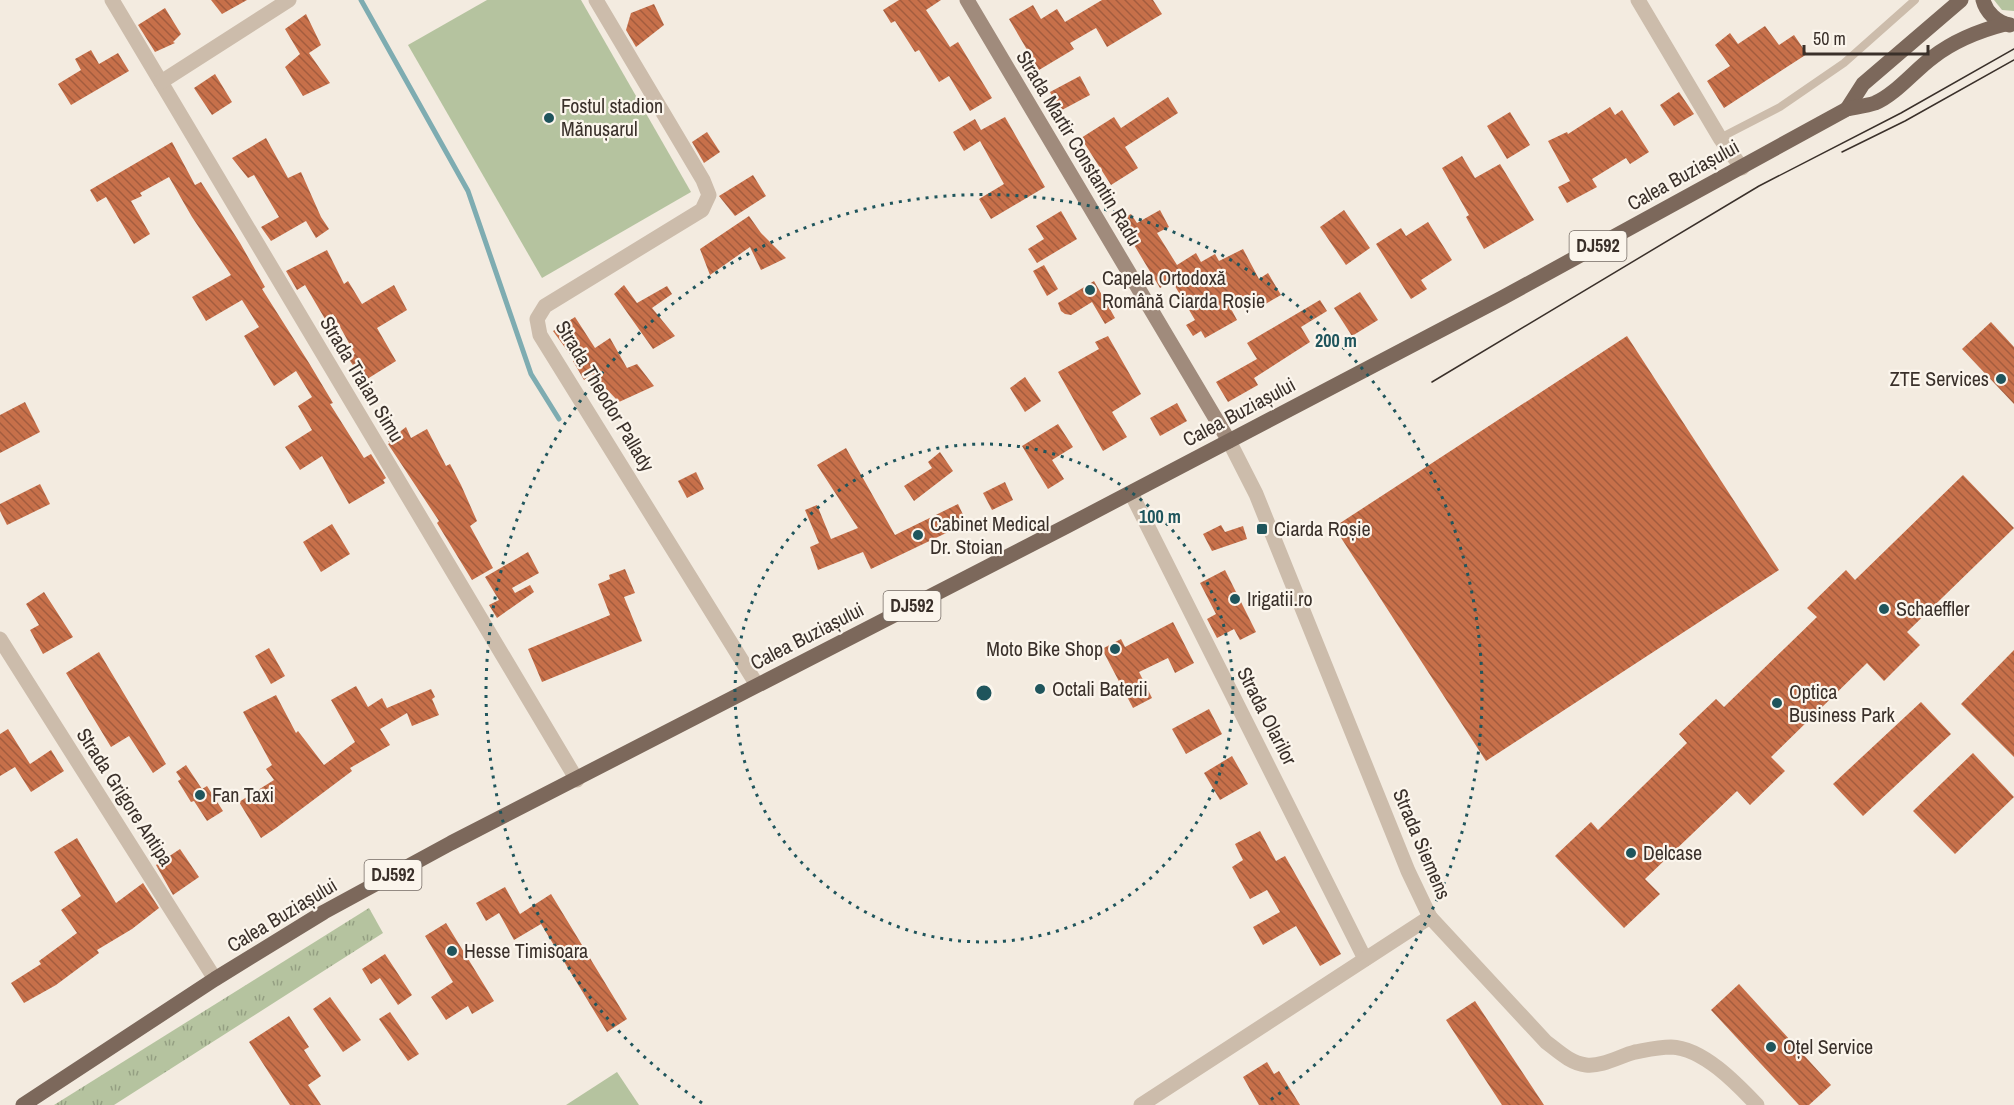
<svg xmlns="http://www.w3.org/2000/svg" width="2014" height="1105" font-family="'Archivo Narrow',sans-serif">
<style>
.grass{fill:url(#grass-tufts)}
.pitch{fill:#b5c39f}
.lines{fill:none;stroke-linecap:round;stroke-linejoin:round}
.stream{stroke:#7eacb1;stroke-width:5}
.building{fill:url(#building-back-hatch)}
.lane{stroke:#ccbcab;stroke-width:8}
.street{stroke:#ccbcab;stroke-width:15}
.secondary{stroke:#a08b7c;stroke-width:15}
.primary{stroke:#7c685b;stroke-width:15}
.tram{stroke:#3a302a;stroke-width:1.5}
.ring{fill:none;stroke:#1f555c;stroke-width:3;stroke-dasharray:3 6}
.poi-dot{fill:#1f555c;stroke:#fbf5ec;stroke-width:2}
.labels{text-anchor:middle;stroke-width:4.5;stroke-linejoin:round;paint-order:stroke}
.shield{fill:#fbf5ec;stroke:#746b64;stroke-width:1.5}
.shield-label{font-size:18px;font-weight:bold;fill:#3a302a}
.poi-label{font-size:20px;fill:#3a302a;stroke:#fbf5ec;text-anchor:start}
.street-label{font-size:20px;fill:#3a302a;stroke:#fbf5ec}
.centre{fill:#1f555c;stroke:#fbf5ec;stroke-width:3}
.ring-label{font-size:18px;text-anchor:middle;font-weight:bold;fill:#1f555c;stroke:#fbf5ec;stroke-width:4.5;stroke-linejoin:round;paint-order:stroke}
</style>
<defs>
<pattern id="grass-tufts" width="24" height="20" patternUnits="userSpaceOnUse" patternTransform="scale(1.5)"><rect width="24" height="20" fill="#b5c39f"/><path d="M3 7l-1-3M5 7V3M7 7l1-3M15 17l-1-3M17 17v-4M19 17l1-3" fill="none" stroke="#949f82"/></pattern>
<pattern id="building-back-hatch" width="6" height="6" patternUnits="userSpaceOnUse" patternTransform="scale(1.5)"><rect width="6" height="6" fill="#c7704a"/><path d="M-1 5l2 2M0 0l6 6M5-1l2 2" fill="none" stroke="#a35c3e"/></pattern>
</defs>
<rect width="100%" height="100%" fill="#f3ebe0"/>
<g class="grass">
<polygon points="1994,0 2014,0 2014,11 2002,10"/>
<polygon points="369,908 383,933 114,1105 54,1105"/>
</g>
<g class="pitch">
<polygon points="487,0 581,0 691,192 542,278 408,45"/>
<polygon points="617,1072 639,1105 566,1105"/>
</g>
<g class="lines">
<polyline class="stream" points="361,0 468,191 531,374 559,419"/>
</g>
<g class="building">
<polygon points="211,0 247,0 222,14"/>
<polygon points="899,0 941,0 926,10 950,47 958,42 992,98 970,111 949,76 939,82 919,50 915,52 895,21 891,23 883,10"/>
<polygon points="1102,0 1153,0 1162,14 1107,47 1096,28 1070,43 1074,49 1039,70 1009,19 1033,5 1041,19 1057,9 1065,22"/>
<polygon points="654,4 664,25 636,47 626,30 631,13"/>
<polygon points="165,8 181,34 173,42 175,43 155,52 138,25"/>
<polygon points="306,14 321,45 309,53 330,83 303,96 285,67 300,54 285,29"/>
<polygon points="1765,26 1779,45 1794,35 1807,54 1724,108 1707,81 1730,66 1715,45 1730,33 1738,44"/>
<polygon points="91,50 99,64 118,53 129,71 71,105 58,84 81,70 75,59"/>
<polygon points="215,74 232,102 212,115 194,88"/>
<polygon points="1080,76 1090,95 1060,111 1050,92"/>
<polygon points="1679,92 1694,114 1674,126 1660,105"/>
<polygon points="1168,97 1178,113 1125,147 1138,168 1111,185 1081,138 1114,117 1121,128"/>
<polygon points="1610,107 1615,115 1622,110 1649,152 1630,164 1626,158 1592,179 1597,187 1567,203 1558,187 1570,181 1548,141 1567,132 1568,134"/>
<polygon points="1510,112 1530,145 1507,159 1487,126"/>
<polygon points="1005,117 1045,187 991,219 979,199 1004,184 980,141 964,151 953,132 975,119 981,130"/>
<polygon points="707,132 720,152 704,163 692,142"/>
<polygon points="266,138 288,178 301,172 321,217 329,229 316,238 306,221 271,241 261,227 279,217 254,175 248,178 232,158"/>
<polygon points="172,142 195,185 201,182 240,243 265,287 262,289 309,363 333,403 330,404 364,458 371,454 386,478 383,480 385,483 349,504 322,456 300,470 285,447 312,430 298,406 312,397 296,371 274,386 244,336 259,327 242,300 206,321 192,297 231,275 192,217 169,177 140,193 142,196 131,201 150,234 134,244 106,197 97,202 90,190"/>
<polygon points="1462,156 1475,178 1500,164 1534,220 1484,249 1466,217 1469,215 1442,168"/>
<polygon points="753,175 766,196 735,216 719,196"/>
<polygon points="1160,210 1169,227 1157,233 1177,265 1196,253 1201,262 1215,254 1219,261 1243,249 1259,279 1268,273 1281,295 1260,307 1252,294 1230,307 1237,320 1205,338 1201,331 1193,336 1186,325 1195,320 1172,281 1160,288 1119,220 1131,214 1137,223"/>
<polygon points="1344,210 1370,248 1346,265 1320,227"/>
<polygon points="1061,211 1077,239 1037,263 1028,249 1044,239 1036,226"/>
<polygon points="749,216 761,233 786,258 761,270 750,247 710,275 700,249"/>
<polygon points="1428,222 1452,260 1421,280 1427,289 1411,299 1376,244 1401,228 1406,236"/>
<polygon points="327,250 344,284 348,281 362,304 394,285 407,310 377,328 396,361 364,381 348,358 355,354 333,314 325,319 305,285 297,290 286,271"/>
<polygon points="1044,265 1058,289 1047,296 1033,271"/>
<polygon points="1094,281 1115,318 1105,324 1092,302 1071,315 1065,314 1061,311 1058,303"/>
<polygon points="624,285 637,303 667,286 672,294 652,308 675,336 653,349 614,294"/>
<polygon points="1360,292 1378,320 1352,336 1334,308"/>
<polygon points="1320,300 1327,311 1301,327 1310,342 1254,378 1258,385 1228,402 1216,382 1257,359 1247,343"/>
<polygon points="575,317 595,348 610,338 627,368 637,364 654,386 619,402 592,374 584,380 573,361 574,360 553,331"/>
<polygon points="1991,322 2014,347 2014,404 1962,349"/>
<polygon points="1108,336 1141,394 1112,412 1127,437 1103,451 1058,372 1099,349 1095,342"/>
<polygon points="1627,336 1779,570 1486,761 1334,527"/>
<polygon points="1025,377 1041,401 1025,412 1010,388"/>
<polygon points="25,402 40,432 0,453 0,415"/>
<polygon points="1177,403 1187,421 1160,436 1150,418"/>
<polygon points="1058,424 1073,447 1052,460 1064,479 1048,489 1022,446"/>
<polygon points="406,427 411,438 427,429 446,466 450,464 461,485 477,521 470,526 493,568 472,580 437,523 439,521 388,444 390,443 388,441"/>
<polygon points="846,448 895,535 958,504 967,523 871,569 863,552 818,570 810,547 819,543 805,510 817,505 831,539 858,528 817,465"/>
<polygon points="940,452 953,471 914,501 904,486 932,468 928,462"/>
<polygon points="696,472 704,489 687,498 678,481"/>
<polygon points="1963,475 2014,528 1907,632 1920,645 1884,681 1867,663 1771,757 1785,771 1750,805 1737,791 1645,879 1660,894 1624,928 1555,856 1591,822 1598,830 1687,743 1679,734 1716,699 1724,707 1817,617 1807,608 1846,570 1855,580"/>
<polygon points="1005,482 1013,500 992,510 983,493"/>
<polygon points="40,484 50,504 7,525 0,511 0,504"/>
<polygon points="332,524 350,554 321,572 303,542"/>
<polygon points="1221,525 1225,532 1243,526 1247,539 1212,551 1203,534"/>
<polygon points="528,552 539,573 512,588 515,593 530,585 534,592 497,618 489,605 499,600 485,577"/>
<polygon points="625,569 635,593 624,597 642,641 542,682 528,649 610,615 598,584 610,579 609,575"/>
<polygon points="1225,570 1256,632 1240,640 1234,629 1217,638 1207,619 1216,614 1200,583"/>
<polygon points="44,592 73,637 43,654 30,630 39,625 26,604"/>
<polygon points="1173,622 1194,663 1175,673 1168,658 1139,672 1152,698 1133,708 1102,649 1121,639 1125,647"/>
<polygon points="269,648 285,676 271,684 255,656"/>
<polygon points="2014,650 2014,757 1961,704"/>
<polygon points="99,652 166,764 153,773 129,736 111,747 66,673"/>
<polygon points="356,686 368,707 382,698 387,708 431,689 435,697 432,699 439,715 412,726 407,713 380,729 390,745 350,768 352,771 276,828 261,838 239,802 274,780 266,769 272,765 243,712 276,695 296,733 298,731 324,765 355,742 331,700"/>
<polygon points="1921,702 1951,734 1863,816 1833,784"/>
<polygon points="1209,709 1222,734 1186,754 1172,729"/>
<polygon points="8,729 30,764 51,750 64,771 31,792 15,767 0,776 0,734"/>
<polygon points="1973,753 2014,797 1955,854 1913,811"/>
<polygon points="1232,756 1248,784 1220,800 1204,773"/>
<polygon points="186,765 202,789 207,786 223,811 207,821 194,801 191,802 178,781 181,779 176,772"/>
<polygon points="1260,831 1276,861 1285,856 1341,954 1320,966 1296,926 1263,945 1253,927 1280,912 1267,890 1250,899 1232,867 1243,860 1235,844"/>
<polygon points="77,838 116,903 143,883 159,908 132,929 97,950 99,953 56,985 24,1003 11,983 41,964 39,961 77,933 61,910 81,896 54,852"/>
<polygon points="180,849 199,877 173,895 156,865"/>
<polygon points="505,887 520,914 551,894 627,1019 607,1032 541,924 514,940 499,913 486,921 476,903"/>
<polygon points="446,923 494,1001 472,1014 468,1006 446,1020 431,997 453,982 425,936"/>
<polygon points="385,954 412,995 398,1005 380,978 371,984 362,969"/>
<polygon points="1739,984 1831,1085 1809,1105 1799,1105 1711,1010"/>
<polygon points="330,997 361,1040 343,1052 313,1009"/>
<polygon points="1475,1001 1544,1105 1502,1105 1446,1020"/>
<polygon points="390,1012 419,1054 408,1061 379,1019"/>
<polygon points="289,1016 309,1047 304,1050 321,1076 308,1085 321,1105 290,1105 249,1042"/>
<polygon points="1267,1062 1274,1074 1279,1071 1300,1105 1259,1105 1243,1077"/>
</g>
<g class="lines">
<polyline class="lane" points="1720,138 1780,107 1844,63 1915,0"/>
<g class="street">
<polyline points="112,0 577,780"/>
<polyline points="596,0 703,180 709,195 702,210 545,306 537,319 540,335 757,685"/>
<polyline points="1638,0 1720,138 1742,168"/>
<polyline points="161,82 289,0"/>
<path d="M1229,441l27,53 152,377 22,46 116,125c12,9 24,21 40,23 16,2 34,-9 49,-13 11,-2 24,-5 36,-5 32,1 66,37 86,58"/>
<polyline points="1131,493 1365,959"/>
<polyline points="0,639 215,979"/>
<polyline points="1141,1105 1430,917"/>
</g>
<polyline class="secondary" points="967,0 1229,441"/>
<g class="primary">
<path d="M1983,0c3,12 14,23 27,25"/>
<polyline points="1847,109 1863,84 1961,0"/>
<path d="M23,1105l192,-126 109,-67 127,-69 616,-317 435,-228 345,-189c9,-2 19,-3 28,-6 20,-8 41,-34 58,-46 22,-17 45,-26 72,-33"/>
</g>
<g class="tram">
<polyline points="1842,152 1905,121 2014,60"/>
<polyline points="1432,382 1759,186 1901,113 2014,49"/>
</g>
</g>
<g class="ring">
<circle cx="984" cy="693" r="249"/>
<path d="M702 1103A498 498 0 1 1 1266 1103"/>
</g>
<g class="poi-dot">
<circle cx="549" cy="118" r="6"/>
<circle cx="1090" cy="290" r="6"/>
<circle cx="2001" cy="379" r="6"/>
<rect x="1256" y="523" width="12" height="12" rx="3"/>
<circle cx="918" cy="535" r="6"/>
<circle cx="1235" cy="599" r="6"/>
<circle cx="1884" cy="609" r="6"/>
<circle cx="1115" cy="649" r="6"/>
<circle cx="1040" cy="689" r="6"/>
<circle cx="1777" cy="703" r="6"/>
<circle cx="200" cy="795" r="6"/>
<circle cx="1631" cy="853" r="6"/>
<circle cx="452" cy="951" r="6"/>
<circle cx="1771" cy="1047" r="6"/>
</g>
<g class="labels">
<g class="shield">
<rect x="1569.5" y="231" width="57" height="30" rx="4.5"/>
<rect x="883.5" y="591" width="57" height="30" rx="4.5"/>
<rect x="364.5" y="860" width="57" height="30" rx="4.5"/>
</g>
<g class="shield-label">
<text x="1598" y="252">DJ592</text>
<text x="912" y="612">DJ592</text>
<text x="393" y="881">DJ592</text>
</g>
<g class="poi-label">
<text x="561" y="113">Fostul stadion<tspan x="561" dy="23">Mănușarul</tspan></text>
<text x="1102" y="285">Capela Ortodoxă<tspan x="1102" dy="23">Română Ciarda Roșie</tspan></text>
<text x="1989" y="386" text-anchor="end">ZTE Services</text>
<text x="930" y="531">Cabinet Medical<tspan x="930" dy="23">Dr. Stoian</tspan></text>
<text x="1274" y="536">Ciarda Roșie</text>
<text x="1247" y="606">Irigatii.ro</text>
<text x="1896" y="616">Schaeffler</text>
<text x="1103" y="656" text-anchor="end">Moto Bike Shop</text>
<text x="1052" y="696">Octali Baterii</text>
<text x="1789" y="699">Optica<tspan x="1789" dy="23">Business Park</tspan></text>
<text x="212" y="802">Fan Taxi</text>
<text x="1643" y="860">Delcase</text>
<text x="464" y="958">Hesse Timisoara</text>
<text x="1783" y="1054">Oțel Service</text>
</g>
<g class="street-label">
<text transform="translate(1079 148) rotate(59)" y="7">Strada Martir Constantin Radu</text>
<text transform="translate(1683 175) rotate(-29)" y="7">Calea Buziașului</text>
<text transform="translate(362 379) rotate(59)" y="7">Strada Traian Simu</text>
<text transform="translate(605 396) rotate(59)" y="7">Strada Theodor Pallady</text>
<text transform="translate(1239 412) rotate(-28)" y="7">Calea Buziașului</text>
<text transform="translate(807 636) rotate(-27)" y="7">Calea Buziașului</text>
<text transform="translate(1267 716) rotate(63)" y="7">Strada Olarilor</text>
<text transform="translate(125 797) rotate(57)" y="7">Strada Grigore Antipa</text>
<text transform="translate(1422 844) rotate(67)" y="7">Strada Siemens</text>
<text transform="translate(282 915) rotate(-31)" y="7">Calea Buziașului</text>
</g>
</g>
<circle cx="984" cy="693" r="9" class="centre"/>
<g class="ring-label">
<text x="1336" y="347">200 m</text>
<text x="1160" y="523">100 m</text>
</g>
<path d="M1804 45v9h124v-9" fill="none" stroke="#3a302a" stroke-width="3"/>
<text x="1813" y="45" font-size="18" fill="#3a302a" stroke="#fbf5ec" stroke-width="4.5" paint-order="stroke">50 m</text>
</svg>
